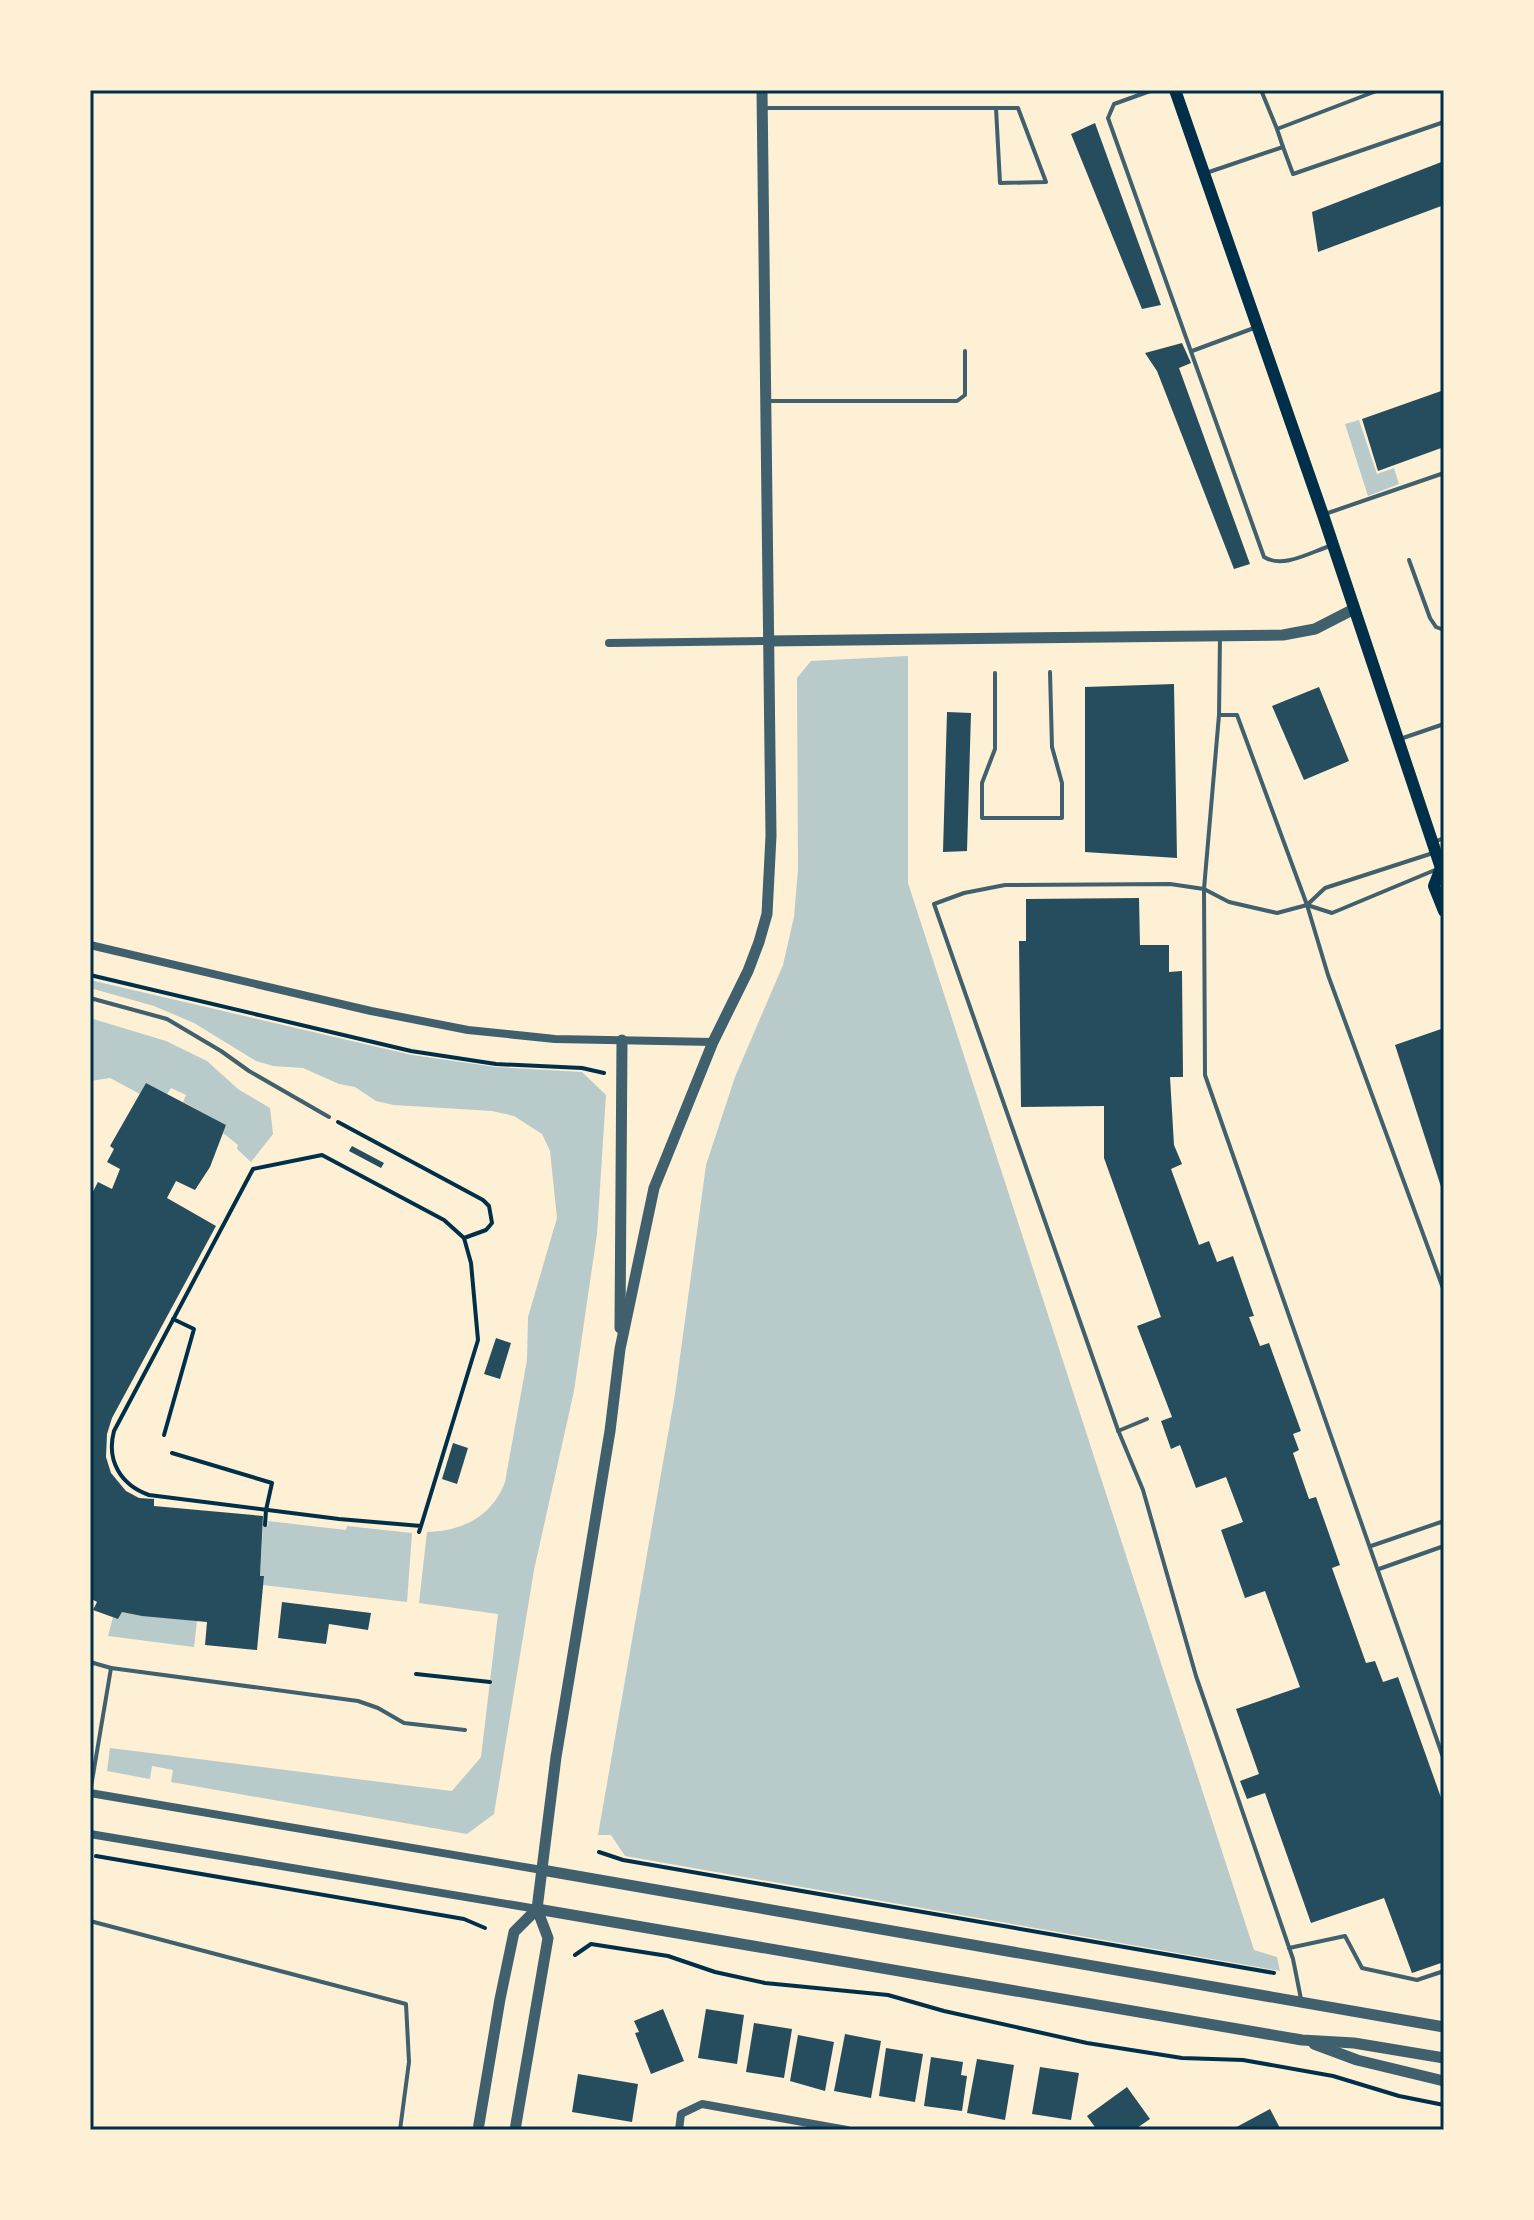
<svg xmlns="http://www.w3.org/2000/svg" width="1534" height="2220" font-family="'DejaVu Sans',sans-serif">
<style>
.green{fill:#b9caca}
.building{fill:#264d5e}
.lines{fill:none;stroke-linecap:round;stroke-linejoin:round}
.path{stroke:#003049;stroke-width:4}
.service{stroke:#3f606c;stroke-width:4}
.minor{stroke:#3f606c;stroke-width:8}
.tertiary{stroke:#3f606c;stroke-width:11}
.secondary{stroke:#003049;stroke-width:12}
.neatline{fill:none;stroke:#003049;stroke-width:3}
</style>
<rect width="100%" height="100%" fill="#fdf0d5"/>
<g class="green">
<polygon points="1359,420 1377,474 1394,468 1399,484 1368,496 1345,424"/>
<polygon points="908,656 908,883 1254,1950 1277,1957 1280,1971 625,1856 611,1835 598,1835 675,1394 706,1165 735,1077 783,965 794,917 798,869 797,678 811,661"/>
<path d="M90,980l322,75 84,12 86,5 24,23 -9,139 -23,157 -40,179 -40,244 -27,20 -296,-52 2,-12 -21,-4 -2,13 -43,-8 3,-23 342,43 29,-34 17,-143 -79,-11 8,-71c35,-1 65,-15 78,-50l22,-122 1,-43 29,-99 -7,-67 -8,-17 -28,-18 -22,-5 -98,-6 -18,-4 -21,-14 -16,-3 -36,-16 -30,-2 -17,-5 -62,-38 -40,-17 -64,-18z"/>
<polygon points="90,1018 166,1041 207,1061 238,1089 270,1108 273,1134 251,1162 237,1149 238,1145 223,1133 226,1125 183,1102 186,1095 171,1088 167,1094 146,1083 140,1094 110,1078 90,1081"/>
<polygon points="268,1521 346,1530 347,1526 412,1533 407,1602 263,1585 264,1576 260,1576 263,1525 268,1526"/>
<polygon points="122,1612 197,1621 194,1647 108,1636 113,1617 118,1619"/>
</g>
<g class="building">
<polygon points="1095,123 1161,305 1142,309 1071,134"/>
<polygon points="1444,161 1444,205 1318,252 1312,212"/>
<polygon points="1182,343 1191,363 1179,368 1250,564 1234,569 1157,371 1145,353"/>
<polygon points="1444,390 1444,447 1378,471 1362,419"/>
<polygon points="1174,684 1177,858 1085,852 1085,687"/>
<polygon points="1319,687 1349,761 1304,780 1272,706"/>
<polygon points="947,712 971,713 967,851 943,852"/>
<polygon points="1139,898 1140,945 1169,945 1169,972 1182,971 1183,1077 1170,1077 1174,1145 1182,1164 1171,1169 1199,1245 1209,1241 1217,1262 1233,1256 1254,1316 1249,1317 1260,1346 1269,1343 1301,1431 1293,1434 1299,1450 1293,1453 1309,1499 1316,1497 1340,1565 1332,1568 1366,1663 1375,1661 1383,1682 1398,1677 1444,1806 1444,1962 1412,1973 1384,1898 1311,1923 1265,1793 1247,1799 1240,1781 1259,1774 1236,1709 1300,1687 1265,1591 1245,1598 1221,1530 1243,1522 1226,1477 1196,1488 1180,1445 1171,1449 1161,1421 1172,1417 1137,1326 1161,1317 1104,1158 1104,1106 1021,1107 1019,941 1026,941 1026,899"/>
<polygon points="1444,1028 1444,1193 1443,1193 1395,1045"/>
<polygon points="146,1083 226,1125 210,1167 195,1190 176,1181 167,1198 216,1226 112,1418 107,1434 106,1457 111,1473 126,1491 139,1498 154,1499 154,1506 263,1516 260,1576 264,1576 257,1650 205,1645 207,1622 142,1616 122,1612 118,1619 93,1610 97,1602 90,1598 90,1197 98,1182 112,1189 120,1169 107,1162 114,1149 110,1146"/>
<polygon points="352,1146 384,1163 381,1168 349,1151"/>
<polygon points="496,1338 511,1343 500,1379 484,1374"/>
<polygon points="453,1443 468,1448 457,1484 442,1479"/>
<polygon points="282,1602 371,1613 368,1630 329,1624 326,1644 278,1638"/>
<polygon points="663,2009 684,2061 651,2074 635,2033 639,2032 634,2021"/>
<polygon points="706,2009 744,2015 737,2064 698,2058"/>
<polygon points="754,2023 792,2029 784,2078 746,2072"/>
<polygon points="845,2034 881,2041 871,2098 834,2091"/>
<polygon points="798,2035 834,2042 825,2091 790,2081"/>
<polygon points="886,2048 923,2054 915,2102 879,2096"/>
<polygon points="931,2057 963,2062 961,2075 967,2076 962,2111 924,2106"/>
<polygon points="977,2059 1014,2065 1005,2120 967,2113"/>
<polygon points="1040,2067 1079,2073 1071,2120 1032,2114"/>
<polygon points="578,2074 638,2084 632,2122 572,2112"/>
<polygon points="1127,2087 1150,2119 1134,2130 1097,2130 1087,2116"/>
<polygon points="1270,2109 1281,2130 1231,2130"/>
</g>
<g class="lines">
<g class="path">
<polyline points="90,975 411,1051 496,1064 582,1068 604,1073"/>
<polyline points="338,1122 483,1200 489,1206 492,1223 486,1230 464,1238"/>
<polyline points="164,1435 194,1329 173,1319"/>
<polyline points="172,1453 272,1483 266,1510 265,1525"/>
<path d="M419,1532l2,-6 57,-186 -7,-77 -7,-25 -20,-18 -122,-65 -69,14 -139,262c-8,30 7,54 35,64l190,24 82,7"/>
<polyline points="416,1674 490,1682"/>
<polyline points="599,1852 623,1860 1274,1973"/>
<polyline points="96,1856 464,1919 485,1928"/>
<polyline points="575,1955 591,1944 668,1956 715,1972 765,1983 888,1995 944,2011 1087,2043 1182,2058 1243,2060 1333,2076 1399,2096 1444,2105"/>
</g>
<g class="service">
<path d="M1153,90l-39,14 -6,14 156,439c19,12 47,-5 66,-11"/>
<polyline points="1261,90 1277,129"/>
<polyline points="764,108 1018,108 1046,182 1000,183 996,108"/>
<polyline points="1283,147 1277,129 1379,90"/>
<polyline points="1206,173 1283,147 1293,174 1444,122"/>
<polyline points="1192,351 1254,328"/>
<polyline points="768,401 957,401 965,395 965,351"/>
<polyline points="1325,514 1444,473"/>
<polyline points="1409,560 1430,618 1436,627 1444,630"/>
<polyline points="1220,637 1219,715 1204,889 1170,884 1005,885 964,893 934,904 1118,1430 1143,1490 1196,1676 1293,1959 1301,1999"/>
<polyline points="995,673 995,749 982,783 982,818 1062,818 1062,783 1052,747 1050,672"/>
<polyline points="1219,715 1237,715 1307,905 1328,975 1444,1291"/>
<polyline points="1400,739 1444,724"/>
<polyline points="1434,842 1444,838"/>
<polyline points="1433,853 1325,888 1307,905 1277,913 1229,902 1204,889 1205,1075 1444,1760"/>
<polyline points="1307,905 1332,913 1435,870"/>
<polyline points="90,998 167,1019 221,1051 249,1071 329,1117"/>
<polyline points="1118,1431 1147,1419"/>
<polyline points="1371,1546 1444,1521"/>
<polyline points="1379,1569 1444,1546"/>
<polyline points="90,1662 111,1668 90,1793"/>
<polyline points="111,1668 358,1701 378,1708 404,1723 465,1730"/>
<polyline points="90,1921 406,2004 409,2062 400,2130"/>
<polyline points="1289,1948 1345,1936 1362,1968 1417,1980 1444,1971"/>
</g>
<g class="minor">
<polyline points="609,643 768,641"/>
<polyline points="90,945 371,1011 468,1030 555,1039 713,1042"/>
<polyline points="90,1793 542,1870"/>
<polyline points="90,1834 537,1909"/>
<polyline points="679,2130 681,2114 702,2104 847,2130"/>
</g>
<g class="tertiary">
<polyline points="768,641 1283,635 1315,629 1354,609"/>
<polyline points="620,1328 622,1040"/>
<polyline points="542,1870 1444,2027"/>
<polyline points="537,1909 1302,2040 1354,2043 1444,2058"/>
<polyline points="1314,2044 1357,2060 1444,2081"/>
<polyline points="478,2130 500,1999 514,1932 537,1909"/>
<polyline points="515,2130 548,1938 537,1909 556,1757 610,1431 620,1349 654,1188 713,1042 748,971 759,942 767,914 771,836 762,90"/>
</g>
<g class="secondary">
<polyline points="1175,90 1323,515 1441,868"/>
<polyline points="1441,868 1434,886 1444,911"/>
</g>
</g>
<rect width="1534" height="2220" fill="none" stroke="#fdf0d5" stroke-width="184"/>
<rect x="92" y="92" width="1350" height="2036" class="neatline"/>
</svg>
